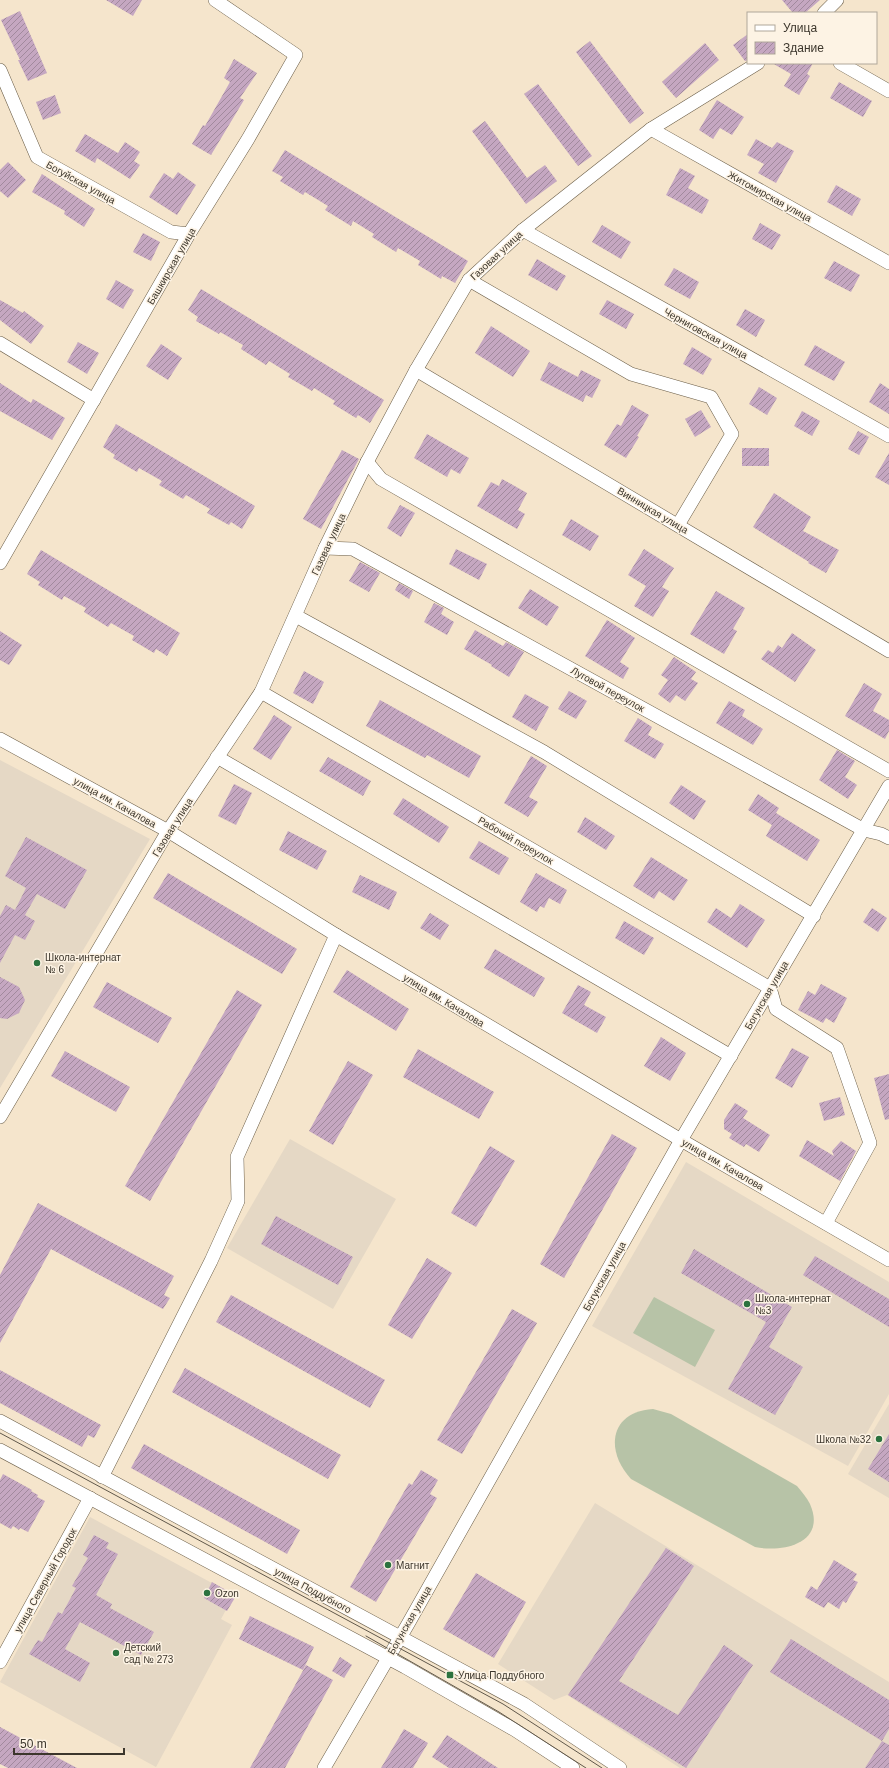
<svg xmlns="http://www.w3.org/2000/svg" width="889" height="1768" font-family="Helvetica,sans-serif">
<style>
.education{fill:#e5d8c5}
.grass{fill:#b7c3a7}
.building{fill:url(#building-hatch)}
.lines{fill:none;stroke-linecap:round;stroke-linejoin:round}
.minor-casing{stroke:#6b5e48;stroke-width:14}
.minor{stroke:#fff;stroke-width:13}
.tram{stroke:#60584b;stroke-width:1}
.poi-dot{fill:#2c723f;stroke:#fdf3e4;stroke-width:1.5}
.labels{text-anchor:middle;stroke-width:3;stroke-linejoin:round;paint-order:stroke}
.street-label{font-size:10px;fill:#3c362c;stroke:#fdf3e4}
.poi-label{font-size:10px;fill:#3c362c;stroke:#fdf3e4;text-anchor:start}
</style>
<defs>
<pattern id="building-hatch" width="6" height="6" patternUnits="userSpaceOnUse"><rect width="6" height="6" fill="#c5a7c1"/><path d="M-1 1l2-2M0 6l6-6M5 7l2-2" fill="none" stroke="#a1899d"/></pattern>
</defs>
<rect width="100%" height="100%" fill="#f5e5cc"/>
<g class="education">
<polygon points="0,760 150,839 0,1088"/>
<polygon points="290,1139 396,1199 333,1309 227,1248"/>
<polygon points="686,1162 889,1282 889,1394 848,1466 592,1326"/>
<polygon points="889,1404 889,1498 848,1474"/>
<polygon points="595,1503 889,1682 889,1768 680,1768 567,1695 554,1700 498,1664"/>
<polygon points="90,1517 234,1595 221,1619 232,1625 156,1767 0,1682"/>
</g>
<g class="grass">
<polygon points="654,1297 715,1330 695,1367 633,1333"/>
<path d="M653,1409l18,5 126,72c5,6 10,12 13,18 17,39 -27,49 -55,43l-124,-68c-26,-28 -22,-67 22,-70z"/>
</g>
<g class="building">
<polygon points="106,0 142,0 133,16"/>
<polygon points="782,0 820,0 805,13 793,13"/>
<polygon points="20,11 47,73 28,81 18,60 20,60 1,20"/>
<polygon points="748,34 748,60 745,61 733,45"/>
<polygon points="590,41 644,113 630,124 576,52"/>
<polygon points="705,43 719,60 676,98 662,82"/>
<polygon points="234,59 257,73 240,98 244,100 211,155 192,144 203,125 205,126 230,82 224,78"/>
<polygon points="772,63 813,63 807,74 810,76 799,95 784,86 791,74"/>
<polygon points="839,82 872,101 863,117 830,98"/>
<polygon points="538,84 592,156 578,166 524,94"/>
<polygon points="55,95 61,113 43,120 36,102"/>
<polygon points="717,100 744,117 732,135 720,128 713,139 699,130"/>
<polygon points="485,121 527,178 545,165 557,181 526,204 472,131"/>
<polygon points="85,134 118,153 125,142 140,152 134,161 140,165 130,179 97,158 95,163 75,151"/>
<polygon points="756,139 772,148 777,142 794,151 776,183 758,173 764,164 747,155"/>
<polygon points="285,150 468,261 455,283 442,276 441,279 418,265 420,261 398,248 396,252 372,237 374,234 353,221 351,226 325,210 328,206 305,192 303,195 280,181 283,177 272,171"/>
<polygon points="8,162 26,180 8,198 0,191 0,170"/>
<polygon points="680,168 695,176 688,188 709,200 702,214 666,195"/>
<polygon points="178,172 196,185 177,215 149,197 164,173 173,179"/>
<polygon points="42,174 95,209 84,227 64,214 65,211 32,192"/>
<polygon points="836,185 861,199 852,216 827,202"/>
<polygon points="760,223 781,235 772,250 752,239"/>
<polygon points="602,225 631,242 621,259 592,242"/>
<polygon points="143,233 160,242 151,261 133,252"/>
<polygon points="537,259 566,276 557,291 528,275"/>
<polygon points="834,261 860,275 851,292 824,278"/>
<polygon points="674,268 699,282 690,299 664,285"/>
<polygon points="116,280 134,290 123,309 106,299"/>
<polygon points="201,289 384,400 370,423 358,415 356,418 333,404 335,401 314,388 312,391 288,377 290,374 269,361 266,365 241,349 243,345 220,332 219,334 196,321 198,317 188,310"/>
<polygon points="0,300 23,313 24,311 44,326 31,344 0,320"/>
<polygon points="607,300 634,314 626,329 599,314"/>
<polygon points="745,309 765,320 756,337 736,325"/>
<polygon points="491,326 530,351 513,377 475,353"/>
<polygon points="78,342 99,353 87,374 67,362"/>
<polygon points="161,344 182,358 168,380 146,366"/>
<polygon points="815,345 845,362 834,381 804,365"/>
<polygon points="692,347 712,359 703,375 683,364"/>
<polygon points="549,362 578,377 581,370 601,380 592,398 586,395 583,402 540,380"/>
<polygon points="0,383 31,403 33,399 65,418 52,440 0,411"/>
<polygon points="880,383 889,389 889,414 869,402"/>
<polygon points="759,387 777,398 767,415 749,404"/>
<polygon points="632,405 649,415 637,436 639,437 626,458 604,445 617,424 621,426"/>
<polygon points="701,410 711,427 695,437 685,419"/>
<polygon points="802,411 820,421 812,436 794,426"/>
<polygon points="116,424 255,506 242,529 231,522 229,525 207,513 210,509 186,495 183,499 159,485 162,481 139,468 137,472 113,458 115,455 103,447"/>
<polygon points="858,431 869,437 859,455 848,449"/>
<polygon points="427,434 469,458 460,474 451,469 447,477 414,458"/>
<rect x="742" y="448" width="27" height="18"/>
<polygon points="342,450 359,459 321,529 303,519"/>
<polygon points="889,453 889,485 875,477"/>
<polygon points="502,479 527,493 518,510 525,514 517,529 477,506 491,482 499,486"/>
<polygon points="774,493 811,517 803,531 839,550 826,573 808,563 809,562 753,527"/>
<polygon points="400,505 415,513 401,537 387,528"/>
<polygon points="571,519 599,536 590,551 562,535"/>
<polygon points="456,549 487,564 479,580 449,564"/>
<polygon points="644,549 674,568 662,587 669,591 653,617 634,606 646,586 628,575"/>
<polygon points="41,550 180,633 167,656 156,649 154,653 132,640 134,636 111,623 108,627 84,612 86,608 64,596 62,600 38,585 40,582 27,574"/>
<polygon points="360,562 380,573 369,592 349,581"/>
<polygon points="399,583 413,591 409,599 395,590"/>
<polygon points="530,589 559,607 547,626 518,608"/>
<polygon points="716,591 745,608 733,629 737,631 724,654 690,634"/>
<polygon points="434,603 444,608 441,614 454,622 447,635 424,622"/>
<polygon points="607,620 635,638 620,662 629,668 623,679 585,656"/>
<polygon points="475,630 503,646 506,642 524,652 509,677 491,666 492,665 464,649"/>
<polygon points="0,631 22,645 9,665 0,660"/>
<polygon points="792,633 816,650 795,682 761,659 768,650 773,653 778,645 782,648"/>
<polygon points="674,657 696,672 691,679 698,683 685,701 676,695 670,703 658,694 668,680 661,675"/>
<polygon points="304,671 324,682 313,704 293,693"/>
<polygon points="864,683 882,694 873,711 889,720 889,731 885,739 845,716"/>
<polygon points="569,691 587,701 576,719 558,709"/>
<polygon points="525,694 549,707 536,731 512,717"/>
<polygon points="380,700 481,756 469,778 427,755 425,758 366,726"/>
<polygon points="729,701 745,710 742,716 763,729 753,745 716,723"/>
<polygon points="274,715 292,727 271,760 253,749"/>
<polygon points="638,718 652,727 648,735 664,744 655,759 624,741"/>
<polygon points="837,750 855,761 845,777 857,785 848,799 819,780"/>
<polygon points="531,756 547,766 529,797 538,802 528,817 504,803"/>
<polygon points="328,757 371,781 363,796 319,771"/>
<polygon points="234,784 252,793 236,825 218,816"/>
<polygon points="681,785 706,801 694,820 669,803"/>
<polygon points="758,794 779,808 776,813 820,840 807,861 766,836 772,825 748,810"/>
<polygon points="403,798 449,827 439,843 393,814"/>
<polygon points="585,817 615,836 606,850 577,832"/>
<polygon points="288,831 327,851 317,870 279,850"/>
<polygon points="26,837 87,870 65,909 37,894 25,915 35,921 25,940 15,935 0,963 0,916 6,905 15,910 26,888 5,876"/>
<polygon points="479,841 509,858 499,875 469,858"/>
<polygon points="651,857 688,880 674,901 659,891 654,899 633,886"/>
<polygon points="168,873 297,949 282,974 153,898"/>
<polygon points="536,873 567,890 560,904 549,898 544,908 540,906 537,912 520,902"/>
<polygon points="360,875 397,892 389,910 352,892"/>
<polygon points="740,904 765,920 747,948 707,922 716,908 731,918"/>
<polygon points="872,908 887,918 878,932 863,922"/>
<polygon points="430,913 449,925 440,940 420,928"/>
<polygon points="624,921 654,938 644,955 615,938"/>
<polygon points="495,949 545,978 534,997 484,968"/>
<polygon points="347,970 409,1009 396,1031 333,992"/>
<polygon points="0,977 19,987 25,1000 19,1013 7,1019 0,1018"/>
<polygon points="107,982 172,1018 158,1043 93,1007"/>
<polygon points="821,984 847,998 834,1023 826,1018 823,1023 798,1010 808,991 815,995"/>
<polygon points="578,985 591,992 584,1005 606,1017 597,1033 562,1013"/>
<polygon points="237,990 262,1005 150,1201 125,1186"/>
<polygon points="661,1037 686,1053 670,1081 644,1066"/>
<polygon points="792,1048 809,1057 792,1088 775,1078"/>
<polygon points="418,1049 494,1092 479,1119 403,1077"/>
<polygon points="65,1051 130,1087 116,1112 51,1076"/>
<polygon points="348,1061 373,1075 333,1145 309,1131"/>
<polygon points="889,1074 889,1119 885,1120 874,1078"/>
<polygon points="840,1097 845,1115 824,1121 819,1103"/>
<polygon points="735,1103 748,1111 743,1118 770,1135 759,1152 746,1144 744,1147 729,1138 732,1134 724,1129 724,1120"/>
<polygon points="612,1134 637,1148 564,1278 540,1264"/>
<polygon points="807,1140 834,1156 832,1151 841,1141 856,1151 840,1181 799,1156"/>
<polygon points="490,1146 515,1161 476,1227 451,1213"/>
<polygon points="38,1203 174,1276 164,1295 170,1298 163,1309 51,1249 0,1343 0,1275"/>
<polygon points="276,1216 353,1257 338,1285 261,1244"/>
<polygon points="694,1249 792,1307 769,1347 803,1367 775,1415 728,1389 766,1322 681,1273"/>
<polygon points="815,1256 889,1299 889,1327 803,1275"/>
<polygon points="427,1258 452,1273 412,1339 388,1325"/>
<polygon points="231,1295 385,1380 370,1408 216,1322"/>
<polygon points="512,1309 537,1323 462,1454 437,1440"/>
<polygon points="185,1368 341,1455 328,1479 172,1392"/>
<polygon points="0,1370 101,1425 94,1438 88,1435 82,1447 0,1403"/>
<polygon points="889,1434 889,1482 868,1469"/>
<polygon points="144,1444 300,1530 287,1554 131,1468"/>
<polygon points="421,1470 438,1480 430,1494 437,1498 376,1602 350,1587 409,1483 412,1485"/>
<polygon points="3,1474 32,1490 31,1491 38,1495 37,1497 45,1501 28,1532 20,1528 19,1530 13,1526 11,1529 0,1523 0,1480"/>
<polygon points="94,1535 109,1543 106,1548 118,1554 96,1595 112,1604 110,1608 154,1632 141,1655 80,1622 65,1649 90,1663 80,1682 29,1654 38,1640 42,1642 58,1612 62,1614 76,1588 72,1586 88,1558 83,1555"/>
<polygon points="666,1548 694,1566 619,1681 678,1715 724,1645 753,1665 686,1768 568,1695"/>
<polygon points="834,1560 857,1574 853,1580 858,1582 846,1603 843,1601 839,1609 828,1602 824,1608 805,1597 811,1586 817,1590"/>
<polygon points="476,1573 526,1602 494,1658 443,1629"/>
<polygon points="212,1582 236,1596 227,1611 204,1598"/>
<polygon points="250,1616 314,1647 303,1670 239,1639"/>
<polygon points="791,1639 889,1700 889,1729 882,1741 770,1672"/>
<polygon points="340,1657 352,1665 344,1678 332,1671"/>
<polygon points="306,1665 333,1680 285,1768 250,1768"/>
<polygon points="0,1727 77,1768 8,1768 0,1764"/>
<polygon points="404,1729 428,1743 413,1768 381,1768"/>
<polygon points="447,1735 498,1768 449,1768 432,1757"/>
<polygon points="882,1741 889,1745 889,1768 865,1768"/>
</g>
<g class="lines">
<g class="minor-casing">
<g id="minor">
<polyline points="824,13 837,0"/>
<polyline points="840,63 889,91"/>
<polyline points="0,70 37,157 171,232 189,234"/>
<polyline points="651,129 889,263"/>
<polyline points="523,230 889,436"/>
<polyline points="469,280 631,374 711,397 732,434 678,525"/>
<polyline points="0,343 94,400"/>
<polyline points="416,370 889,651"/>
<polyline points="367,462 381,479 889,771"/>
<polyline points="325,548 353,549 864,830 881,834 889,838"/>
<polyline points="0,563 189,234 248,139 296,55 215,0"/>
<polyline points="296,616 544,752 814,916"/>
<polyline points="261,692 770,988 776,1009 837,1048 870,1143 826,1223"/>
<polyline points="0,739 168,831 336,935 681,1140 889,1260"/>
<polyline points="217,757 731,1056"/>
<polyline points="0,1117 168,831 261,692 325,548 367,462 416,370 469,280 523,230 651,129 758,63"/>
<polyline points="0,1421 524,1704 620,1768"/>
<polyline points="0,1450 405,1667 515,1730 573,1768"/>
<polyline points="102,1477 211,1261 238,1201 237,1157 336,935"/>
<polyline points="0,1662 90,1498"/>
<polyline points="324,1768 408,1624 681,1140 889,786"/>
</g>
</g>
<use href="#minor" class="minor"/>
<g class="tram">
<polyline points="0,1433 503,1704 602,1768"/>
<polyline points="366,1636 499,1712 586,1768"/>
</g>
</g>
<g class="poi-dot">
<circle cx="37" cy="963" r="4"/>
<circle cx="747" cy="1304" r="4"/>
<circle cx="879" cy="1439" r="4"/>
<circle cx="388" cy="1565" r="4"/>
<circle cx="207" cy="1593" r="4"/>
<circle cx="116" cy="1653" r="4"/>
<rect x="446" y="1671" width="8" height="8" rx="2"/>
</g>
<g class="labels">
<g class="street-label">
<text transform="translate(81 182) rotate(29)" y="4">Богуйская улица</text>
<text transform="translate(770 196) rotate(29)" y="4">Житомирская улица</text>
<text transform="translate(496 255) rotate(-43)" y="4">Газовая улица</text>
<text transform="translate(171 266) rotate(-60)" y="4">Башкирская улица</text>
<text transform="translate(706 333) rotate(29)" y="4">Черниговская улица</text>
<text transform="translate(653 510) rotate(31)" y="4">Винницкая улица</text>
<text transform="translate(328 544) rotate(-65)" y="4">Газовая улица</text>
<text transform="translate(608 689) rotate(29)" y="4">Луговой переулок</text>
<text transform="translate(115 802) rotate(29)" y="4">улица им. Качалова</text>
<text transform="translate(172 827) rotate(-58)" y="4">Газовая улица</text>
<text transform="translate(516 840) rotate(30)" y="4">Рабочий переулок</text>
<text transform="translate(766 995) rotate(-60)" y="4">Богунская улица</text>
<text transform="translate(444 1000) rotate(31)" y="4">улица им. Качалова</text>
<text transform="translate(723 1164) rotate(30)" y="4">улица им. Качалова</text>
<text transform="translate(604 1276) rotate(-61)" y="4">Богунская улица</text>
<text transform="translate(45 1580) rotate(-61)" y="4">улица Северный Городок</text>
<text transform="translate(313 1590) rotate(28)" y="4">улица Поддубного</text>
<text transform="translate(409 1620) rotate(-60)" y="4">Богунская улица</text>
</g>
<g class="poi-label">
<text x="45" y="961">Школа-интернат<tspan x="45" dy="12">№ 6</tspan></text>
<text x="755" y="1302">Школа-интернат<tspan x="755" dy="12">№3</tspan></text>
<text x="871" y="1443" text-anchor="end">Школа №32</text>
<text x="396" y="1569">Магнит</text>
<text x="215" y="1597">Ozon</text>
<text x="124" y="1651">Детский<tspan x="124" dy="12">сад № 273</tspan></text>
<text x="458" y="1679">Улица Поддубного</text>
</g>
</g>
<rect x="747" y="12" width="130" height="52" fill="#fdf3e4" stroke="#b0a79a"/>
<rect x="755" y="25" width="20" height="6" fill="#ffffff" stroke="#b0a79a"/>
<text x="783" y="32" font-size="12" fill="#3c362c">Улица</text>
<rect x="755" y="42" width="20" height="12" fill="url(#building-hatch)" stroke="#b0a79a"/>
<text x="783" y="52" font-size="12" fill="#3c362c">Здание</text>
<path d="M14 1748v6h110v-6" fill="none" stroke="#3c362c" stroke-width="2"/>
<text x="20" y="1748" font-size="12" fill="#3c362c" stroke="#fdf3e4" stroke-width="3" paint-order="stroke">50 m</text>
</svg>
